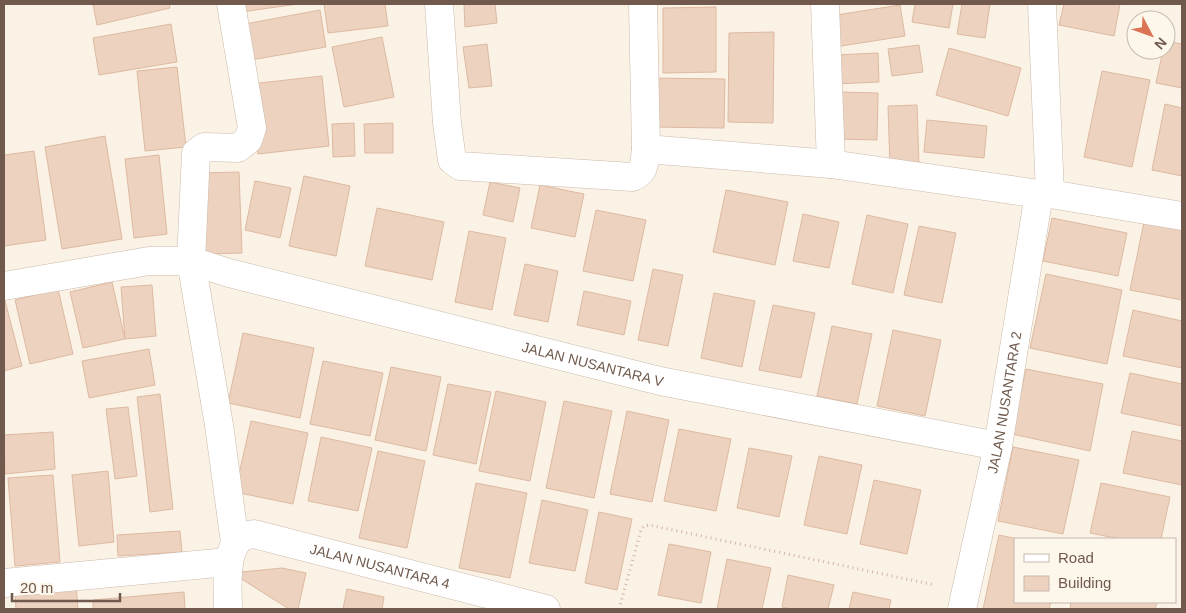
<svg xmlns="http://www.w3.org/2000/svg" width="1186" height="613" font-family="Helvetica,sans-serif">
<style>
.building{fill:#edd2bf;stroke:#deb9a1}
.lines{fill:none;stroke-linecap:round;stroke-linejoin:round}
.street-casing{stroke:#cbbaac;stroke-width:29}
.path{stroke:#d2b5a3;stroke-width:3;stroke-dasharray:1 4;stroke-linecap:butt}
.street{stroke:#fff;stroke-width:28}
.labels{text-anchor:middle;stroke-width:4;stroke-linejoin:round;paint-order:stroke}
.street-label{font-size:14px;fill:#715a4d;stroke:#fdf6eb}
</style>
<rect width="100%" height="100%" fill="#faf2e5"/>
<g class="building">
<polygon points="93,4 169,4 170,8 97,25"/>
<polygon points="233,4 298,4 234,13"/>
<polygon points="324,4 385,4 388,26 328,33"/>
<polygon points="464,4 495,4 497,23 465,27"/>
<polygon points="915,4 953,4 949,28 912,22"/>
<polygon points="962,4 990,4 985,38 957,34"/>
<polygon points="1064,4 1120,4 1114,36 1059,25"/>
<polygon points="900,5 905,36 835,47 830,16"/>
<polygon points="716,7 716,72 663,73 663,8"/>
<polygon points="320,10 326,47 251,60 245,24"/>
<polygon points="171,24 177,62 99,75 93,38"/>
<polygon points="774,32 773,123 728,122 729,33"/>
<polygon points="382,37 394,97 344,107 332,47"/>
<polygon points="1166,41 1182,44 1182,88 1156,83 1163,50 1166,50"/>
<polygon points="487,44 492,86 469,88 463,47"/>
<polygon points="919,45 923,72 892,76 888,49"/>
<polygon points="949,48 1021,68 1008,116 936,95"/>
<polygon points="878,53 879,82 835,84 834,55"/>
<polygon points="177,67 186,147 145,151 137,71"/>
<polygon points="1102,71 1150,80 1132,167 1084,157"/>
<polygon points="322,76 329,146 258,154 251,84"/>
<polygon points="651,78 725,79 724,128 650,127"/>
<polygon points="839,92 878,93 877,140 838,139"/>
<polygon points="1165,104 1182,108 1182,176 1152,170"/>
<polygon points="917,105 919,166 890,167 888,106"/>
<polygon points="927,120 987,126 984,158 924,152"/>
<polygon points="354,123 355,156 333,157 332,124"/>
<polygon points="393,123 393,153 365,153 364,124"/>
<polygon points="105,136 122,239 62,249 45,147"/>
<polygon points="34,151 46,240 4,246 4,155"/>
<polygon points="159,155 167,234 134,238 125,159"/>
<polygon points="239,172 242,253 205,254 203,173"/>
<polygon points="304,176 350,186 336,256 289,246"/>
<polygon points="255,181 291,188 280,238 245,230"/>
<polygon points="490,182 520,188 513,222 483,215"/>
<polygon points="540,185 584,194 575,237 531,228"/>
<polygon points="726,190 788,202 775,265 713,252"/>
<polygon points="377,208 444,222 432,280 365,266"/>
<polygon points="596,210 646,220 633,281 583,271"/>
<polygon points="803,214 839,222 829,268 793,261"/>
<polygon points="867,215 908,224 893,293 852,284"/>
<polygon points="1052,218 1127,233 1118,276 1043,261"/>
<polygon points="1144,222 1182,230 1182,300 1130,290"/>
<polygon points="919,226 956,233 942,303 904,295"/>
<polygon points="469,231 506,238 492,310 455,302"/>
<polygon points="525,264 558,271 548,322 514,315"/>
<polygon points="653,269 683,275 668,346 638,340"/>
<polygon points="1046,274 1122,290 1107,364 1030,348"/>
<polygon points="112,282 125,339 83,348 70,292"/>
<polygon points="152,285 156,336 125,339 121,287"/>
<polygon points="58,289 73,354 30,364 15,300"/>
<polygon points="584,291 631,301 624,335 577,325"/>
<polygon points="714,293 755,301 742,367 701,358"/>
<polygon points="4,297 22,366 4,371"/>
<polygon points="773,305 815,313 801,378 759,370"/>
<polygon points="1133,310 1182,321 1182,368 1123,356"/>
<polygon points="832,326 872,334 857,404 817,396"/>
<polygon points="893,330 941,340 925,416 877,406"/>
<polygon points="243,333 314,348 300,418 228,403"/>
<polygon points="149,349 155,385 89,398 82,361"/>
<polygon points="323,361 383,373 370,436 310,424"/>
<polygon points="391,367 441,377 426,451 375,440"/>
<polygon points="1026,369 1103,384 1090,451 1012,434"/>
<polygon points="1130,373 1182,384 1182,426 1121,413"/>
<polygon points="448,384 491,392 476,464 433,455"/>
<polygon points="496,391 546,402 530,481 479,471"/>
<polygon points="160,394 173,509 150,512 137,397"/>
<polygon points="564,401 612,411 594,498 546,488"/>
<polygon points="128,407 137,476 115,479 106,409"/>
<polygon points="627,411 669,420 652,502 610,494"/>
<polygon points="251,421 308,433 293,504 235,492"/>
<polygon points="679,429 731,439 716,511 664,501"/>
<polygon points="1132,431 1182,441 1182,485 1123,473"/>
<polygon points="53,432 55,469 5,474 4,435"/>
<polygon points="321,437 372,448 358,511 308,501"/>
<polygon points="1013,447 1079,460 1063,534 998,521"/>
<polygon points="749,448 792,456 779,517 737,508"/>
<polygon points="378,451 425,461 407,548 359,538"/>
<polygon points="819,456 862,465 847,534 804,525"/>
<polygon points="108,471 114,542 79,546 72,475"/>
<polygon points="53,475 60,562 15,566 8,478"/>
<polygon points="874,480 921,490 907,554 860,544"/>
<polygon points="476,483 527,493 510,578 459,568"/>
<polygon points="1101,483 1170,497 1161,539 1120,539 1090,533"/>
<polygon points="542,500 588,510 575,571 529,563"/>
<polygon points="599,512 632,519 617,590 585,583"/>
<polygon points="180,531 182,552 118,556 117,535"/>
<polygon points="999,535 1018,539 1015,539 1015,602 1051,602 1049,609 983,609"/>
<polygon points="669,544 711,552 701,603 658,595"/>
<polygon points="727,559 771,568 762,609 717,609"/>
<polygon points="282,568 306,573 298,609 289,609 232,573"/>
<polygon points="788,575 834,585 828,609 792,609 782,607"/>
<polygon points="76,585 78,609 16,609 15,591"/>
<polygon points="347,589 384,597 382,609 343,609"/>
<polygon points="184,592 185,609 93,609 93,600"/>
<polygon points="853,592 891,600 889,609 849,609"/>
<polygon points="1071,602 1157,602 1155,609 1070,609"/>
</g>
<g class="lines">
<g class="street-casing">
<g id="street">
<polyline points="231,4 252,128 248,140 238,148 204,147 196,153 191,261 219,425 235,543"/>
<path d="M439,4l8,119 5,37 8,6 172,11c14,-5 12,-15 14,-28l185,15 208,30h11l132,22"/>
<polyline points="643,4 646,149"/>
<polyline points="825,4 831,164"/>
<polyline points="1042,4 1050,194"/>
<path id="s1" d="M4,286l145,-25h42l38,12 431,108 338,65"/>
<polyline points="4,583 228,562"/>
<path id="s2" d="M228,609c0,-19 -5,-61 15,-72 3,-2 7,-2 11,-3l292,75"/>
<path id="s3" d="M962,609l36,-163 41,-252"/>
</g>
</g>
<polyline class="path" points="619,609 641,530 644,526 649,525 935,585"/>
<use href="#street" class="street"/>
</g>
<g class="labels">
<g class="street-label">
<text dy="5" stroke="none"><textPath href="#s1" startOffset="604">JALAN NUSANTARA V</textPath></text>
<text dy="5" stroke="none"><textPath href="#s3" startOffset="211">JALAN NUSANTARA 2</textPath></text>
<text dy="5" stroke="none"><textPath href="#s2" startOffset="218">JALAN NUSANTARA 4</textPath></text>
</g>
</g>
<rect width="1186" height="613" fill="none" stroke="#715a4d" stroke-width="10"/>
<rect x="1014" y="538" width="162" height="65" fill="#fdf6eb" stroke="#c5b8ac"/>
<rect x="1024" y="554" width="25" height="8" fill="#ffffff" stroke="#c5b8ac"/>
<text x="1058" y="563" font-size="15" fill="#715a4d">Road</text>
<rect x="1024" y="576" width="25" height="15" fill="#edd2bf" stroke="#c5b8ac"/>
<text x="1058" y="588" font-size="15" fill="#715a4d">Building</text>
<g transform="translate(1151 35) rotate(131)"><circle r="24" fill="#fdf6eb" stroke="#c5b8ac"/>
<path d="M0-4L9 19L0 12L-9 19Z" fill="#da7455"/>
<text y="-8" font-size="14" font-weight="bold" text-anchor="middle" fill="#715a4d">N</text>
</g>
<path d="M12 593v8h108v-8" fill="none" stroke="#715a4d" stroke-width="2.5"/>
<text x="20" y="593" font-size="15" fill="#715a4d" stroke="#fdf6eb" stroke-width="4" paint-order="stroke">20 m</text>
</svg>
